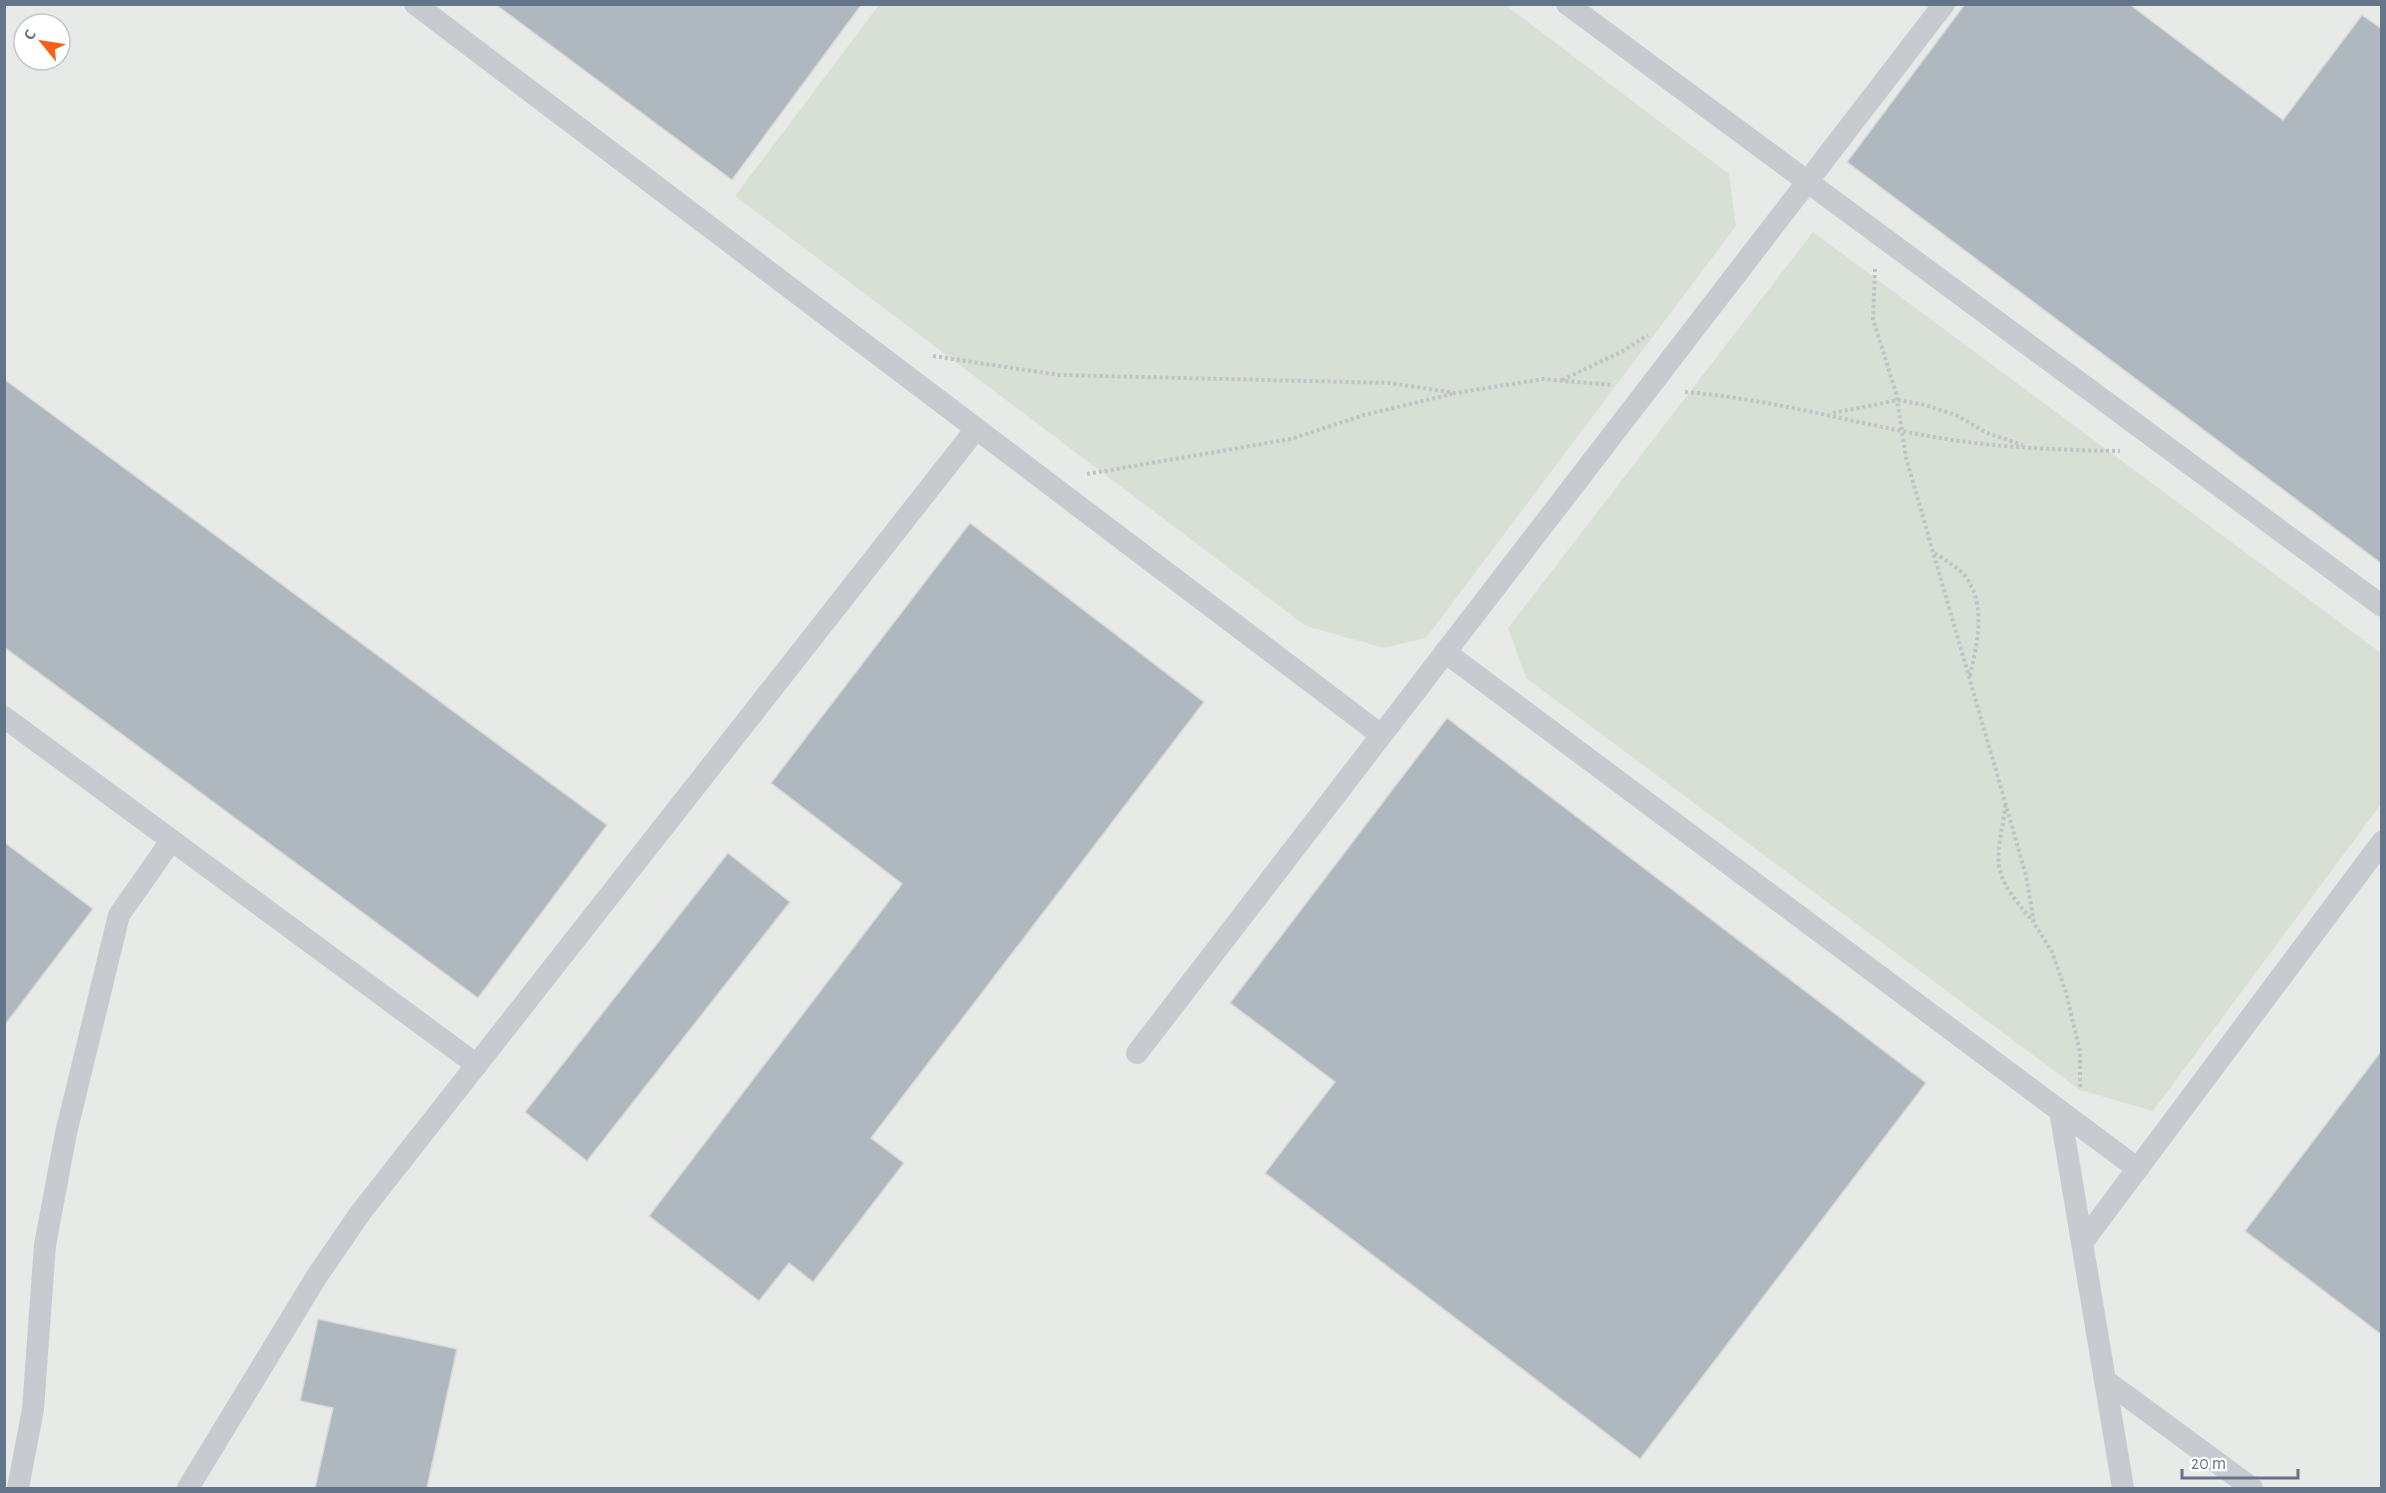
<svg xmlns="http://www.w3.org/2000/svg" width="2386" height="1493" font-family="'Alegreya Sans',sans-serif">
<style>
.built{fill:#e8eae8;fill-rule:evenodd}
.green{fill:#d8e0d5}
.building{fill:#b0b8bf;stroke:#d9dad7;stroke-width:1.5}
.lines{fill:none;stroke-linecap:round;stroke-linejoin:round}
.path{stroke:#c0c2c5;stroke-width:4;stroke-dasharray:3 3;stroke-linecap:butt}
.service{stroke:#c7cbcf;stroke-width:22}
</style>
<rect width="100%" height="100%" fill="#f8f8f5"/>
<path class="built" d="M5,5h2376v1483h-2376zM24,24h36v36h-36z"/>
<g class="green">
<polygon points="1504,4 1729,174 1736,226 1426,638 1384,648 1306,626 735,196 879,5"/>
<polygon points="1813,232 2381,653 2381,804 2153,1111 2080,1090 1526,678 1508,628"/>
</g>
<g class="building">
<polygon points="495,4 862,4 732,180"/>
<polygon points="1965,4 2129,4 2283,120 2362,15 2382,29 2382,564 1847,162"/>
<polygon points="4,379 607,825 478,998 4,647"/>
<polygon points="970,523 1204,702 871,1138 904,1163 813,1282 789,1263 759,1301 649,1216 902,884 771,783"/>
<polygon points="1447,718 1926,1083 1640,1459 1265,1173 1335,1082 1230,1003"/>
<polygon points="4,842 93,909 4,1026"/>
<polygon points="728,853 790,902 587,1161 525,1112"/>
<polygon points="2382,1050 2382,1335 2245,1231"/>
<polygon points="318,1319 457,1349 427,1488 315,1488 333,1408 300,1401"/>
</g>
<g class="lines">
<g class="path">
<polyline points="1875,269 1873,319 1896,393 1906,458 2026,875 2034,923 2052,952 2066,992 2080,1052 2080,1088"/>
<polyline points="933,356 1059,375 1390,383 1455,393 1543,379 1612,385"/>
<polyline points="1562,380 1623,351 1648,335"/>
<path d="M1685,392c89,7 174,33 261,47 57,9 116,11 174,12"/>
<polyline points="1833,413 1898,400 1925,405 1956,415 1987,433 2023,445"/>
<polyline points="1087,474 1291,439 1364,415 1452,394"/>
<path d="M1935,553c9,7 23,14 30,23 22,29 12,68 5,100"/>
<path d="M2005,805c-1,21 -10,46 -5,66 5,19 22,36 33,51"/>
</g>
<g class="service">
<polyline points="415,4 1381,735"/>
<polyline points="1567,4 2382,606"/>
<polyline points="1445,652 2138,1169"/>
<polyline points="4,717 477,1065"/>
<polyline points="1137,1053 1944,4"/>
<polyline points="2060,1111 2123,1488"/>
<polyline points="2082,1243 2382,842"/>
<polyline points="2105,1380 2252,1488"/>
<polyline points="18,1488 33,1409 45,1245 66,1133 119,915 171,841"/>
<polyline points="188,1488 317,1276 361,1212 976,429"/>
</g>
</g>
<rect width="2386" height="1493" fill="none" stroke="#647589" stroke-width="12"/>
<g transform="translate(42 42) rotate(300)"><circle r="28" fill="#ffffff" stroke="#c1c8d0" stroke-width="1.5"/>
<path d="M0-4.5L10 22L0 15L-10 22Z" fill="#f66117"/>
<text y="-9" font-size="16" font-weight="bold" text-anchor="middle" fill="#647589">С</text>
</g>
<path d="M2182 1469v9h116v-9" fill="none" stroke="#647589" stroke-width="3"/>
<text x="2191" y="1469" font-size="18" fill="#647589" stroke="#ffffff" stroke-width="4.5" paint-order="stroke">20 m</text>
</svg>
